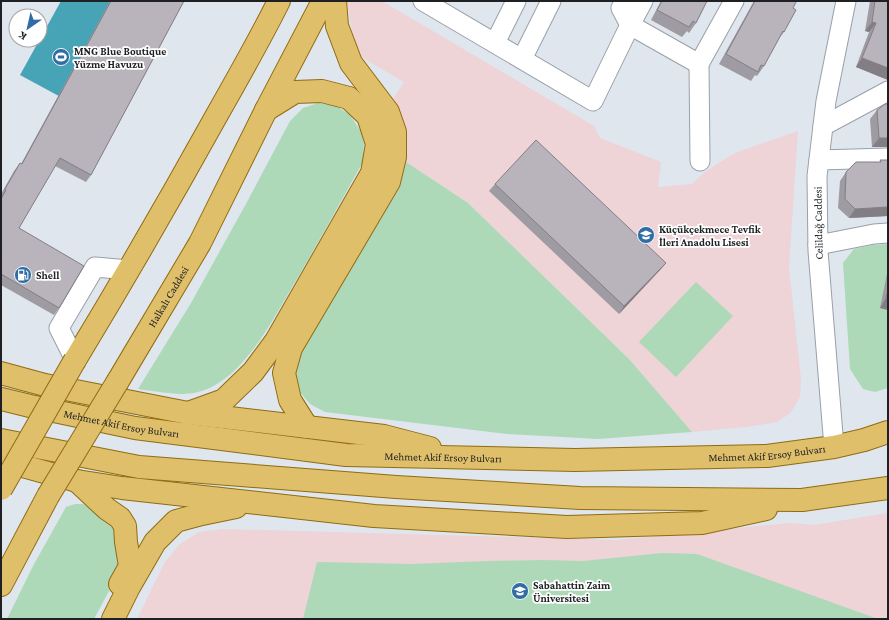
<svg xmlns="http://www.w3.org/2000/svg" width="889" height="620" font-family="'Crimson Pro',serif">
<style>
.education{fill:#eed3d7}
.green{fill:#add9b9}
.water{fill:#46a4b6}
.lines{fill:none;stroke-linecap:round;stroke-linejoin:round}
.minor-casing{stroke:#9aa0a8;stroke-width:21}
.major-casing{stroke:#8f6c11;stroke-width:24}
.minor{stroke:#fff;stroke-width:19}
.major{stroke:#e0bf6a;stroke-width:22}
.major-bridge-casing{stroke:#8f6c11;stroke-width:24;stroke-linecap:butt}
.major-bridge{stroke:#e0bf6a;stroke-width:22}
.wall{fill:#9f9ba2}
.shaded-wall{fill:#827e84}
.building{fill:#b9b4bc;stroke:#827e84}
.labels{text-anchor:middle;stroke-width:3.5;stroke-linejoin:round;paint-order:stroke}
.poi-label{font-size:11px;font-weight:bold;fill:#1e2023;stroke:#fff;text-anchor:start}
.street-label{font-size:11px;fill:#1e2023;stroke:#fff}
</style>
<rect width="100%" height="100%" fill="#dfe6ee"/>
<g class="education">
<polygon points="348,1 382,1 594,126 600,138 661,162 658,187 692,184 706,171 735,153 798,131 789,267 801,379 800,397 791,412 778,422 746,427 692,432 629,359 468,203 400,158 391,102 404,82 356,54 347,3"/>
<polygon points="888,513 888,619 137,619 165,562 180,544 199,532 224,529 618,540 790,523 814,525"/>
</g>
<g class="green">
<path d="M318,103l17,2 15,10 10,15 4,14 -1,18c-24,42 -47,85 -72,127 -17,29 -34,61 -59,84 -10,8 -21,16 -34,19 -17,5 -42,-1 -60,-3l53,-86 56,-101 43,-81 13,-13z"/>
<polygon points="406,162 468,203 629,359 692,432 598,439 507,434 325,412 310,404 299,391 294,373 299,356 400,187"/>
<polygon points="888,244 888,388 875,392 863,389 850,369 843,263 854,249 872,245"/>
<polygon points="696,282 733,316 676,377 639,342"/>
<polygon points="75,504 83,504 92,507 117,530 122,567 94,619 7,619 33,566 66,507"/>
<polygon points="662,553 697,554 878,619 303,619 317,562 412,564 488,561 543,560 583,561"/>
</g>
<polygon class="water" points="61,1 122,1 68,101 20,75"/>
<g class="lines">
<g class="minor-casing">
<g id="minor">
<polyline points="423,1 593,101 630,25 643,1"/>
<polyline points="625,1 621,8 630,25 699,64"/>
<polyline points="495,43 516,1"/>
<polyline points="522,59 551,1"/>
<polyline points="823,126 888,91"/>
<polyline points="819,160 888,158"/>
<polyline points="700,161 699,64 734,1"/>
<polyline points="818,245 874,234 888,233"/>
<polyline points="75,360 59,328 95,267 129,270"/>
<polyline points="834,447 818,251 817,176 826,101 846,1"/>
</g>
</g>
<g class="major-casing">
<g id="major">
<path d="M75,360c49,-81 97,-164 143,-247 21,-37 42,-74 61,-112"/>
<polyline points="1,373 45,385 188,413 384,436 430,448"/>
<path id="s1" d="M118,381l82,-138 66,-133 57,-109"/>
<path id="s2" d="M1,399l29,7 105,22 211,27 229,5 192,-4 67,-9 30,-7 24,-8"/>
<polyline points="188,413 224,400 253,372 276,341 372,173 377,144 368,116 349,98 322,91 295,92 266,110"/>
<polyline points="307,427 290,400 284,373 291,348 389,182 395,157 395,132 388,112 351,63 337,26 335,1"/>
<polyline points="1,440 139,467 396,487 580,498 802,500 888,488"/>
<polyline points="1,460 77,481 122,488 374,516 567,527 702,523 766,509"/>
<polyline points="77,481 107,509 120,518 125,526 126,542 130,566 120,584"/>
<polyline points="1,585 48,496"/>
<polyline points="113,619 129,587 155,542 176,521 202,514 236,507"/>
</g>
</g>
<use href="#minor" class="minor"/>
<use href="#major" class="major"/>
<g class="major-bridge-casing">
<g id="major-bridge">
<polyline points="1,489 75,360"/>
<polyline points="48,496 118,381"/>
</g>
</g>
<use href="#major-bridge" class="major-bridge"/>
</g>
<g class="wall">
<polygon points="110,1 184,1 91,175 86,182 55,166 19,228 59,308 54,315 1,285 1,194 14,171 20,163 21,164"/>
<polygon points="661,1 707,1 696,23 689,33 687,31 682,37 651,20"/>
<polygon points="754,1 795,1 784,32 780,37 764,66 757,76 755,75 751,81 719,64"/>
<polygon points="870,1 888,1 888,80 856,67 869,32 865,31"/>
<polygon points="877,110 888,147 872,147 870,119"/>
<polygon points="880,160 888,160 888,216 849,218 838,208 840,181 846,172 880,162"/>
<polygon points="495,184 666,263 660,270 619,314 489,191"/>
<polygon points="888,269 888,310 880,308"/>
</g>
<g class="shaded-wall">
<polygon points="872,22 876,23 869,32 865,31"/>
<polygon points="862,58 888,68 888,80 856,67"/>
<polygon points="879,138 888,138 888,147 872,147"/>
<polygon points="888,207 888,216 849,218 855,209"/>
<polygon points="666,263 660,270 619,314 624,306"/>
<polygon points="886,298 888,298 888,310 880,308"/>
</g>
<g class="building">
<polygon points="111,1 184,1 91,175 60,158 19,228 84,266 59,308 1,274 1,199 6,190 5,189 20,163 22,164"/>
<polygon points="662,1 707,1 696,23 693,21 689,27 657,10"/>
<polygon points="755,1 795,1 796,2 793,8 796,10 784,32 783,31 764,66 761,65 758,72 726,54"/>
<polygon points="875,1 888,1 888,68 862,58 876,23 872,22"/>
<polygon points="885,104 888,104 888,138 879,138 877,110"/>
<polygon points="536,140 666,263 624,306 495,184"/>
<polygon points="880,160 888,160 888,207 855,209 845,199 846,172 856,162 881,162"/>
<polygon points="888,290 888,298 886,298"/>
</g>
<defs>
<g id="stadium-disc" transform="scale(0.9)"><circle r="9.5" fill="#306da4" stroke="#fff"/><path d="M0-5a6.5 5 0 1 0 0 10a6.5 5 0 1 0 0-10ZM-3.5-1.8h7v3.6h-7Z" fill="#fff"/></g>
<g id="school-disc" transform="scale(0.9)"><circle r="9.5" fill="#306da4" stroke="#fff"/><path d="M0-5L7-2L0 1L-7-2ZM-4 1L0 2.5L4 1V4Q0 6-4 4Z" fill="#fff"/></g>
<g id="fuel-disc" transform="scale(0.9)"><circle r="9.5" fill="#306da4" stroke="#fff"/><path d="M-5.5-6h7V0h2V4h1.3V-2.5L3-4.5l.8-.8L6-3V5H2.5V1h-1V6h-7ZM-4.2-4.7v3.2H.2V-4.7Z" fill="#fff"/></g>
<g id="university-disc" transform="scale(0.9)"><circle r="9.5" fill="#306da4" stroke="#fff"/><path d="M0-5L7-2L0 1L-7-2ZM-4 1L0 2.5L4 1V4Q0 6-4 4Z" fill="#fff"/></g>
</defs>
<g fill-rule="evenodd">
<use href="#stadium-disc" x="61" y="57"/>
<use href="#school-disc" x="646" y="235"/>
<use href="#fuel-disc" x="23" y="275"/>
<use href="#university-disc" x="520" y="591"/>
</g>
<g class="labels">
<g class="poi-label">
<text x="74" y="55">MNG Blue Boutique<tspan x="74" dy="13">Yüzme Havuzu</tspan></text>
<text x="659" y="233">Küçükçekmece Tevfik<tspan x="659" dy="13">İleri Anadolu Lisesi</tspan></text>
<text x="36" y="279">Shell</text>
<text x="533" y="589">Sabahattin Zaim<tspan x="533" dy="13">Üniversitesi</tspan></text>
</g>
<g class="street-label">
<text transform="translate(818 223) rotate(-91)" y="4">Celildağ Caddesi</text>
<text dy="4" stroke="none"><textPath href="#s1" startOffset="98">Halkalı Caddesi</textPath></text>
<text dy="4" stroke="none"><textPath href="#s2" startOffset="123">Mehmet Akif Ersoy Bulvarı</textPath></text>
<text dy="4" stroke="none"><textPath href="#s2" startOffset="771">Mehmet Akif Ersoy Bulvarı</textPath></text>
<text dy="4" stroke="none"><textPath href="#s2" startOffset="447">Mehmet Akif Ersoy Bulvarı</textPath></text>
</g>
</g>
<rect width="889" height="620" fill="none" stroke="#1e2023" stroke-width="4"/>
<g transform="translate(28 28) rotate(214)"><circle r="19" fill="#ffffff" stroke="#a5a6a7"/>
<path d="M0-3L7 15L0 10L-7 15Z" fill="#306da4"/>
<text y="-6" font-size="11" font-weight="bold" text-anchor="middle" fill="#1e2023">K</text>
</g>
</svg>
